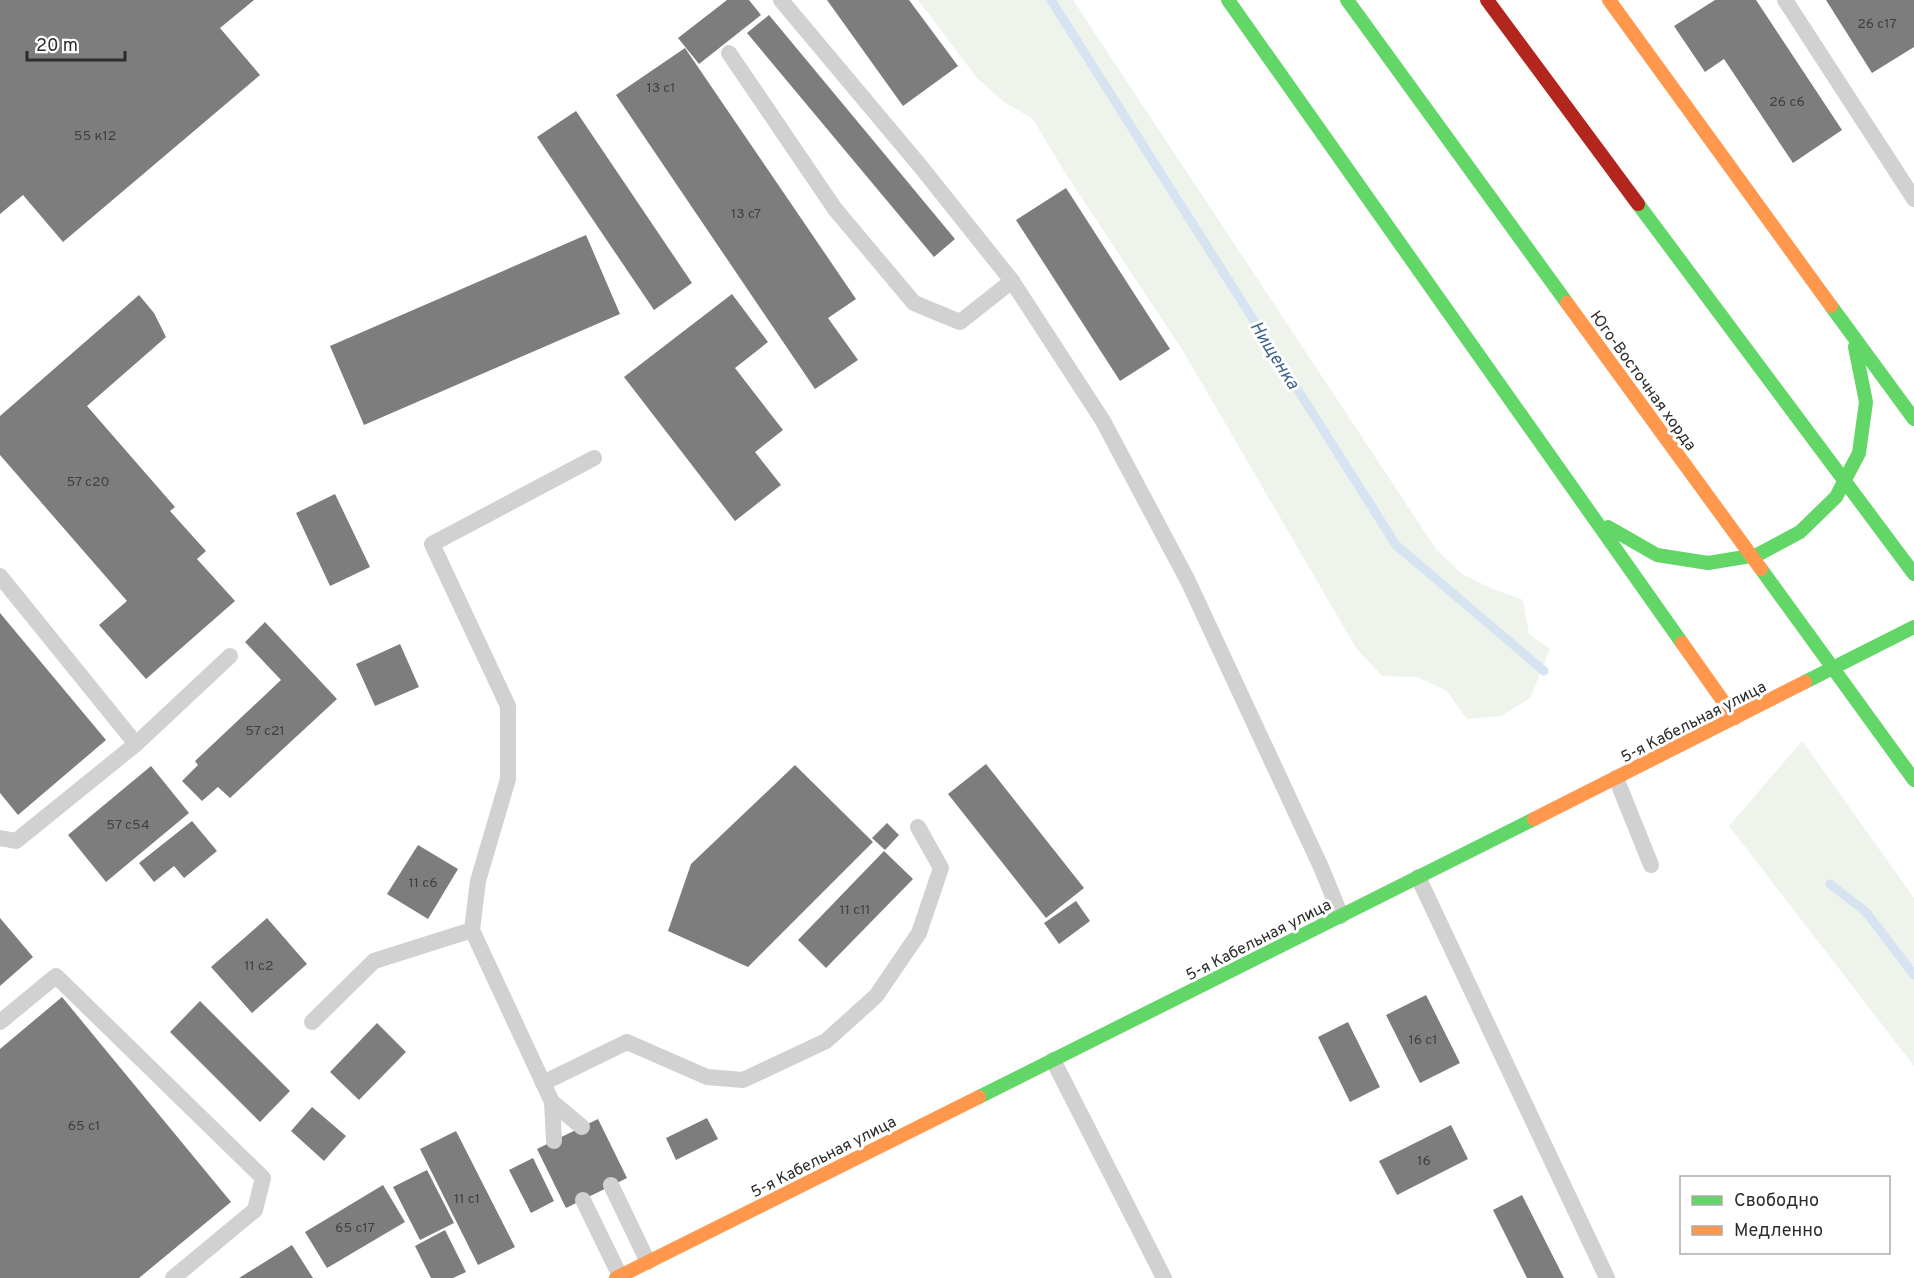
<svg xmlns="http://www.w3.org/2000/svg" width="1914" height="1278" font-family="Overpass,sans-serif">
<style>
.green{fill:#eef3eb}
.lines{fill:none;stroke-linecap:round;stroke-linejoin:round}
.stream{stroke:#d6e3f0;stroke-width:9}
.building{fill:#7d7d7d}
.lane{stroke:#d1d1d1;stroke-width:16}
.fast{stroke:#63d668;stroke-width:14}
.slow{stroke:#ff974d;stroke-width:14}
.jam{stroke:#b3261e;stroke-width:14}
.labels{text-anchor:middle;stroke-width:6;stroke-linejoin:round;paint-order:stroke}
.number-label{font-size:14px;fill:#404040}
.street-label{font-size:16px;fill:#2c2c2c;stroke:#fff}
.water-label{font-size:18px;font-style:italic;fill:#3c638d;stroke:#fff}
</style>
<rect width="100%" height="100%" fill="#fff"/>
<g class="green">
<polygon points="918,0 1073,0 1436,549 1462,574 1493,589 1523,600 1529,634 1550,649 1530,698 1501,716 1467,719 1447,691 1417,677 1382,676 1356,648 1183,351 1064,171 1033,119 1004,102 977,78"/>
<polygon points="1802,741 1914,898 1914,1066 1729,826"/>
</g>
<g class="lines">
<g class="stream">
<polyline points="1051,0 1396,545 1544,671"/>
<polyline points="1830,884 1866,912 1914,975"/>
</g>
</g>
<g class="building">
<polygon points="0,0 254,0 220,28 260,75 63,242 23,195 0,214"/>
<polygon points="727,0 749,0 761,15 699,64 678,38"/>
<polygon points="827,0 909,0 958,66 903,106"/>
<polygon points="1715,0 1756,0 1842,130 1793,163 1724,59 1705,72 1674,26"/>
<polygon points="1826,0 1914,0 1914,47 1872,73"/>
<polygon points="769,15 955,239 934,257 747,33"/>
<polygon points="685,48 856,299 828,318 858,360 815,389 616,95"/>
<polygon points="576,111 692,283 654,310 537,137"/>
<polygon points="1066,188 1170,349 1120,381 1016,220"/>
<polygon points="586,235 620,314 364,425 330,346"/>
<polygon points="732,294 768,342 735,368 783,430 755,452 781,485 735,521 624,377"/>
<polygon points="139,295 154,313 166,337 87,406 175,507 170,511 206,551 197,559 235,601 146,679 99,625 127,601 0,455 0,416"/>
<polygon points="335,494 370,567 330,586 296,513"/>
<polygon points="0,613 106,740 18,815 0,793"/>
<polygon points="265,622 337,699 230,798 218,787 202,801 182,781 198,765 195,761 281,680 245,642"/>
<polygon points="400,644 419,687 375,706 356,664"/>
<polygon points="986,764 1084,888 1046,918 948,794"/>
<polygon points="795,765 873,842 748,967 668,931 691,864"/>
<polygon points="151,766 189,813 106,882 68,835"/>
<polygon points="192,821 217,851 184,878 174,866 154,882 139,863"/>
<polygon points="887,823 899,835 885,850 872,838"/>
<polygon points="418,845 458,869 428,919 387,894"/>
<polygon points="884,851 913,879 826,968 798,940"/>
<polygon points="1076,901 1090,921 1059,944 1044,923"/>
<polygon points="0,918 33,957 0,986"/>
<polygon points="267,918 307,964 252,1013 211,967"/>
<polygon points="1426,995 1460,1063 1420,1083 1386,1015"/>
<polygon points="62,997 231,1202 139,1278 0,1278 0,1049"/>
<polygon points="200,1001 290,1091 260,1122 170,1032"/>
<polygon points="1348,1022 1380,1087 1350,1102 1318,1037"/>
<polygon points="377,1023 406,1052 359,1100 330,1072"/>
<polygon points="312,1107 346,1136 324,1161 291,1131"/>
<polygon points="707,1118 718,1139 676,1160 666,1138"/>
<polygon points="598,1119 627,1178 566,1208 537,1149"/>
<polygon points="1451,1125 1468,1159 1397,1195 1379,1161"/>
<polygon points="456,1131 515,1247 478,1265 420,1149"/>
<polygon points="533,1158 554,1201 531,1213 509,1170"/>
<polygon points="427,1170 454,1223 420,1240 393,1187"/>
<polygon points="383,1185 405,1222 327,1268 305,1232"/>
<polygon points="1522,1195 1564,1278 1527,1278 1493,1210"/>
<polygon points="445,1230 466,1272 453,1278 431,1278 415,1246"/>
<polygon points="292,1245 313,1278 239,1278"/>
</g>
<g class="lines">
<g class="lane">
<polyline points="781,0 921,167 1012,281 1103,421 1188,581 1321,867 1341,916"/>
<polyline points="1785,0 1914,199"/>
<polyline points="729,53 835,209 914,303 960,322 1012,281"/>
<polyline points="0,576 136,744 16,841 0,838"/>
<polyline points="136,744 230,656"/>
<polyline points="1616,778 1651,865"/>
<polyline points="1418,877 1607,1278"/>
<polyline points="0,1022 56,976 263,1178 255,1210 173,1278"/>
<polyline points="312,1022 374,961 472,930"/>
<polyline points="1053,1060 1164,1278"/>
<polyline points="543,1083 627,1042 707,1077 743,1080 826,1041 876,996 919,933 941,868 918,827"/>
<polyline points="552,1102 582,1127"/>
<polyline points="554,1141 552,1102 472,930 478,881 508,779 508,706 432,544 594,458"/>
<polyline points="611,1185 648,1262"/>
<polyline points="583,1200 620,1276"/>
</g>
<g class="fast">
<polyline points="1228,0 1682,643"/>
<polyline points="1347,0 1567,303"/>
<polyline points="1638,204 1914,574"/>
<polyline points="1831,306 1914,419"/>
<polyline points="1608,527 1657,555 1708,563 1757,555 1800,532 1836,497 1859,453 1866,402 1855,347"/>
<polyline points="1761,569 1914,780"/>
<polyline points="1805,682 1914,627"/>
<polyline points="979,1097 1534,819"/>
</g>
<g class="slow">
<polyline points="1609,0 1831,306"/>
<polyline points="1567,303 1761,569"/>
<polyline points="1682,643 1735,718"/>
<polyline points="1534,819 1805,682"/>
<polyline points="616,1278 979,1097"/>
</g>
<polyline class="jam" points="1487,0 1638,204"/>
</g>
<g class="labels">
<g class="number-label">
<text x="1877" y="28">26 с17</text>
<text x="661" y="92">13 с1</text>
<text x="1787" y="106">26 с6</text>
<text x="95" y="140">55 к12</text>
<text x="746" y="218">13 с7</text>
<text x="88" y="486">57 с20</text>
<text x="265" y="735">57 с21</text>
<text x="128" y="829">57 с54</text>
<text x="423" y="887">11 с6</text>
<text x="855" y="914">11 с11</text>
<text x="259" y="970">11 с2</text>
<text x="1423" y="1044">16 с1</text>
<text x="84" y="1130">65 с1</text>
<text x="1424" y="1165">16</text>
<text x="467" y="1203">11 с1</text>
<text x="355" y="1232">65 с17</text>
</g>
<g class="street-label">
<text transform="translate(1644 380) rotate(54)" y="6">Юго-Восточная хорда</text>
<text transform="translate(1693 721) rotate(-27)" y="6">5-я Кабельная улица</text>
<text transform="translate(1258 939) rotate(-27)" y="6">5-я Кабельная улица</text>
<text transform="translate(823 1156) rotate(-27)" y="6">5-я Кабельная улица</text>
</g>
<g class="water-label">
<text transform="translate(1275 355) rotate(58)" y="6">Нищенка</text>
</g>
</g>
<rect x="1680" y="1176" width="210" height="78" fill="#ffffff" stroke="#ababab" stroke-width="1.5"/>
<rect x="1692" y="1196" width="30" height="9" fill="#63d668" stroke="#ababab" stroke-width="1.5"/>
<text x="1734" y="1206" font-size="18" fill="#2c2c2c">Свободно</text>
<rect x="1692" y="1226" width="30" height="9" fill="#ff974d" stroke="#ababab" stroke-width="1.5"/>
<text x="1734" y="1236" font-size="18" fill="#2c2c2c">Медленно</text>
<path d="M27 51v9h98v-9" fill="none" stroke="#2c2c2c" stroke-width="3"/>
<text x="36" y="51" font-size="18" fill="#2c2c2c" stroke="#ffffff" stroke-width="4.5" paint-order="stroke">20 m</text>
</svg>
